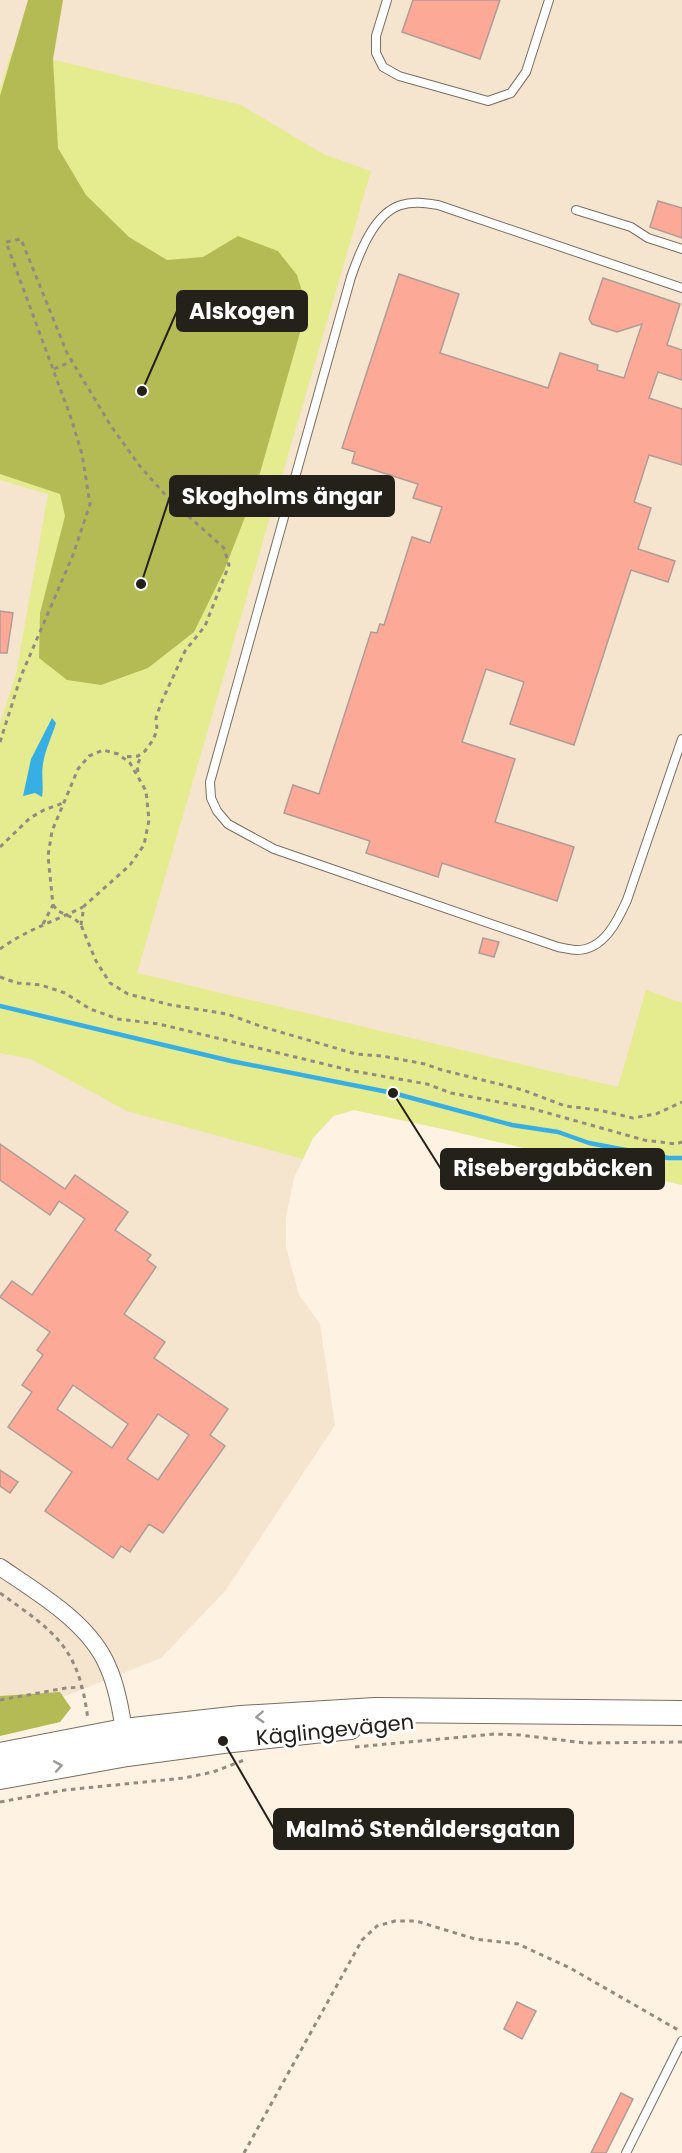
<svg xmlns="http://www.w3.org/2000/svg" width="682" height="2153" font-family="Poppins,sans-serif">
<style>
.built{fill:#f5e4ce}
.green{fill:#e4ec8f}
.forest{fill:#b4bb54}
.water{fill:#38afe4}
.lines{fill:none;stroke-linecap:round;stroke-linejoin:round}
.stream{stroke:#38afe4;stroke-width:4.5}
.building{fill:#fca997;stroke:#b09c97;stroke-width:1.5;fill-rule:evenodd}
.service-casing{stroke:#796e61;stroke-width:10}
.minor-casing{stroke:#796e61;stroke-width:18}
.secondary-casing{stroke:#796e61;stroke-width:26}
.path{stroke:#938b80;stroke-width:3;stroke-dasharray:4.5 4.5;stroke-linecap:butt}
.service{stroke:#fff;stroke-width:8}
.minor{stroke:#fff;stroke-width:16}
.secondary{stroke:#fff;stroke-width:24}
.oneway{stroke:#9c9b98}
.labels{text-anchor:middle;stroke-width:6;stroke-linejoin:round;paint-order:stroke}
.street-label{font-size:21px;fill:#24201a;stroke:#fff}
.leader{fill:none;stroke:#24201a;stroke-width:2}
.callout-dot{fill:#24201a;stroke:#fff;stroke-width:2}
.callout{fill:#24201a;stroke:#24201a;stroke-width:2}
.callout-label{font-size:22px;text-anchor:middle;font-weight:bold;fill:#fff}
</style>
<rect width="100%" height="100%" fill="#fef2e2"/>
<polygon class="built" points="0,0 682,0 682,1185 443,1129 354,1110 334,1116 313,1138 294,1178 286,1217 286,1247 299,1295 320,1324 335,1425 226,1590 161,1658 0,1722"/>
<polygon class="green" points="11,53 59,61 241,105 323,154 371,171 137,973 618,1087 646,990 682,1003 682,1185 443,1129 354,1110 333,1116 313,1138 303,1159 127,1111 31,1059 0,1053 0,724 16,674 48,494 0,480 0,89"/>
<g class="forest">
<polygon points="28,0 63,0 53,59 58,148 86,195 129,237 167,260 203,257 238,236 278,251 297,275 307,308 254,494 224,571 194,632 148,668 101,685 67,680 39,658 40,613 65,516 60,494 0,474 0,96"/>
<polygon points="60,1692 71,1708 60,1722 0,1736 0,1696"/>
</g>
<path class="water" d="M52,718l4,5c-4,13 -11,27 -13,41 -2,11 1,21 -1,33l-7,-4 -12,3 8,-37z"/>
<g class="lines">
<polyline class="stream" points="0,1006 231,1061 393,1093 512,1125 558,1132 589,1143 668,1158 682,1158"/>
</g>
<g class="building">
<polygon points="413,0 500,0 480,59 402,32"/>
<polygon points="658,201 682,208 682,238 650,227"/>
<polygon points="399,274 459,294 440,353 548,388 560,353 598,365 597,370 624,378 642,324 617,332 592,324 589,319 603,278 680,304 667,345 682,350 682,380 658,372 649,398 682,409 682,465 649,455 634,502 651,508 638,549 675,561 668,582 631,570 574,745 510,724 524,682 486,669 462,742 515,759 495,822 574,847 557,901 442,863 438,877 366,853 370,841 284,813 293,785 319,794 371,632 377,633 380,624 384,625 412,537 430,543 442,507 413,498 418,484 352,463 355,452 342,448"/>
<polygon points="0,611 13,613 7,653 0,653"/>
<polygon points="483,938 499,942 494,957 479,953"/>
<path d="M0,1144l65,45 10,-14 53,37 -13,18 36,25 -4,5 9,7 -32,47 41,28 -11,16 74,51 -18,26 15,11 -62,87 -14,-9 -19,28 -9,-6 -8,12 -68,-47 27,-39 -64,-45 24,-35 -10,-7 21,-30 -6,-5 13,-18 -50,-35 12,-16 20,14 53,-76 -26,-18 -9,14 -50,-35zM73,1385l55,39 -16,24 -55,-39zM158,1414l31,21 -31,45 -31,-21z"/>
<polygon points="0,1470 18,1482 10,1493 0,1486"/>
<polygon points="517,2002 536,2011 522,2039 504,2029"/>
<polygon points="621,2093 633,2099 606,2153 591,2153"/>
</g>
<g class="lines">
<g class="service-casing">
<g id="service">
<polyline points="387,0 376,36 376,53 383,67 399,76 488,101 511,93 526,72 549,0"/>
<polyline points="576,210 631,227 648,238 682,249"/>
<path d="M682,288l-244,-83c-13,-2 -25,-4 -37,0 -27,8 -42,49 -50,72l-141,505 1,16 6,13 11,13 46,25 284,98c6,1 13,3 19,3 27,0 41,-30 50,-50l55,-161"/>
<polyline points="626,2153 682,2041"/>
</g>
</g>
<g class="minor-casing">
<path id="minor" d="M0,1567c38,26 90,56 108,100 10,22 14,48 17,72"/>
</g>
<g class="secondary-casing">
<g id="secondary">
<polyline points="0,1755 124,1731 241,1718 375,1710 682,1713"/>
<polyline points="0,1777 127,1754 223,1741 350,1727"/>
</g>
</g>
<g class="path">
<polyline points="54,369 72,361"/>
<polyline points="0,742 21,676 73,555 90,504 82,454 71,418 6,242 21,239 67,353 111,426 139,465 169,499 224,548 229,565 205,626 185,651 161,703 156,718 157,730 153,740 145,751 138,756 123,757"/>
<polyline points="138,772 137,766 141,756"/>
<polyline points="0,847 30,818 44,810 63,803"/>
<polyline points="53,905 58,911 75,919 81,925 96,961 110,983 128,994 171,1005 227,1014 263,1027 356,1054 382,1056 425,1064 442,1070 523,1090 565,1106 599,1110 633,1118 656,1114 682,1102"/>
<polyline points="43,924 53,905 48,856 52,831 78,769 89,756 103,750 118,754 130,763 146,791 149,820 144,845 130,865 84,906 81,925"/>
<path d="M0,949c26,-19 55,-28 83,-42"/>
<polyline points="0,977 17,983 41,985 65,993 90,1009 118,1019 159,1024 353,1071 427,1084 451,1093 530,1108 644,1140 676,1144 682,1142"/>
<path d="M0,1593c56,40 79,54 88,127"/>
<polyline points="0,1700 66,1688 81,1687"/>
<polyline points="355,1747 495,1734 520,1735 585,1743 682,1742"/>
<polyline points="0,1802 65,1790 184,1778 213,1772 247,1759"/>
<polyline points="244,2153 362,1940 377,1926 395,1921 416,1921 475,1939 518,1944 570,1968 680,2031"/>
</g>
<use href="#service" class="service"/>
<use href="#minor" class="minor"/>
<use href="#secondary" class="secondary"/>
</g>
<defs><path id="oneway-chevron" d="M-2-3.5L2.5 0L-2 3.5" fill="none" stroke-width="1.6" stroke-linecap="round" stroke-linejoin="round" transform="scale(1.5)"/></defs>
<g class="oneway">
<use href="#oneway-chevron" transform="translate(260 1717) rotate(177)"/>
<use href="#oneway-chevron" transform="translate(58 1766) rotate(-10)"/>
</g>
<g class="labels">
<g class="street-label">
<text transform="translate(335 1730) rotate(-6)" y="7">Käglingevägen</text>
</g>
</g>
<path class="leader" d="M142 391L177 311M141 584L170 496M393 1093L441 1169M223 1741L274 1829"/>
<g class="callout-dot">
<circle cx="142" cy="391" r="6"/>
<circle cx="141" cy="584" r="6"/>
<circle cx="393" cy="1093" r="6"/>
<circle cx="223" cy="1741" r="6"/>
</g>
<g class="callout">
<rect x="177" y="291" width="130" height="40" rx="6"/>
<rect x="170" y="476" width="224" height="40" rx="6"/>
<rect x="441" y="1149" width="223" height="40" rx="6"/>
<rect x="274" y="1809" width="299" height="40" rx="6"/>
</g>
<g class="callout-label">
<text x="242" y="319">Alskogen</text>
<text x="282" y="504">Skogholms ängar</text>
<text x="553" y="1176">Risebergabäcken</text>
<text x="423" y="1837">Malmö Stenåldersgatan</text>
</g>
</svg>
